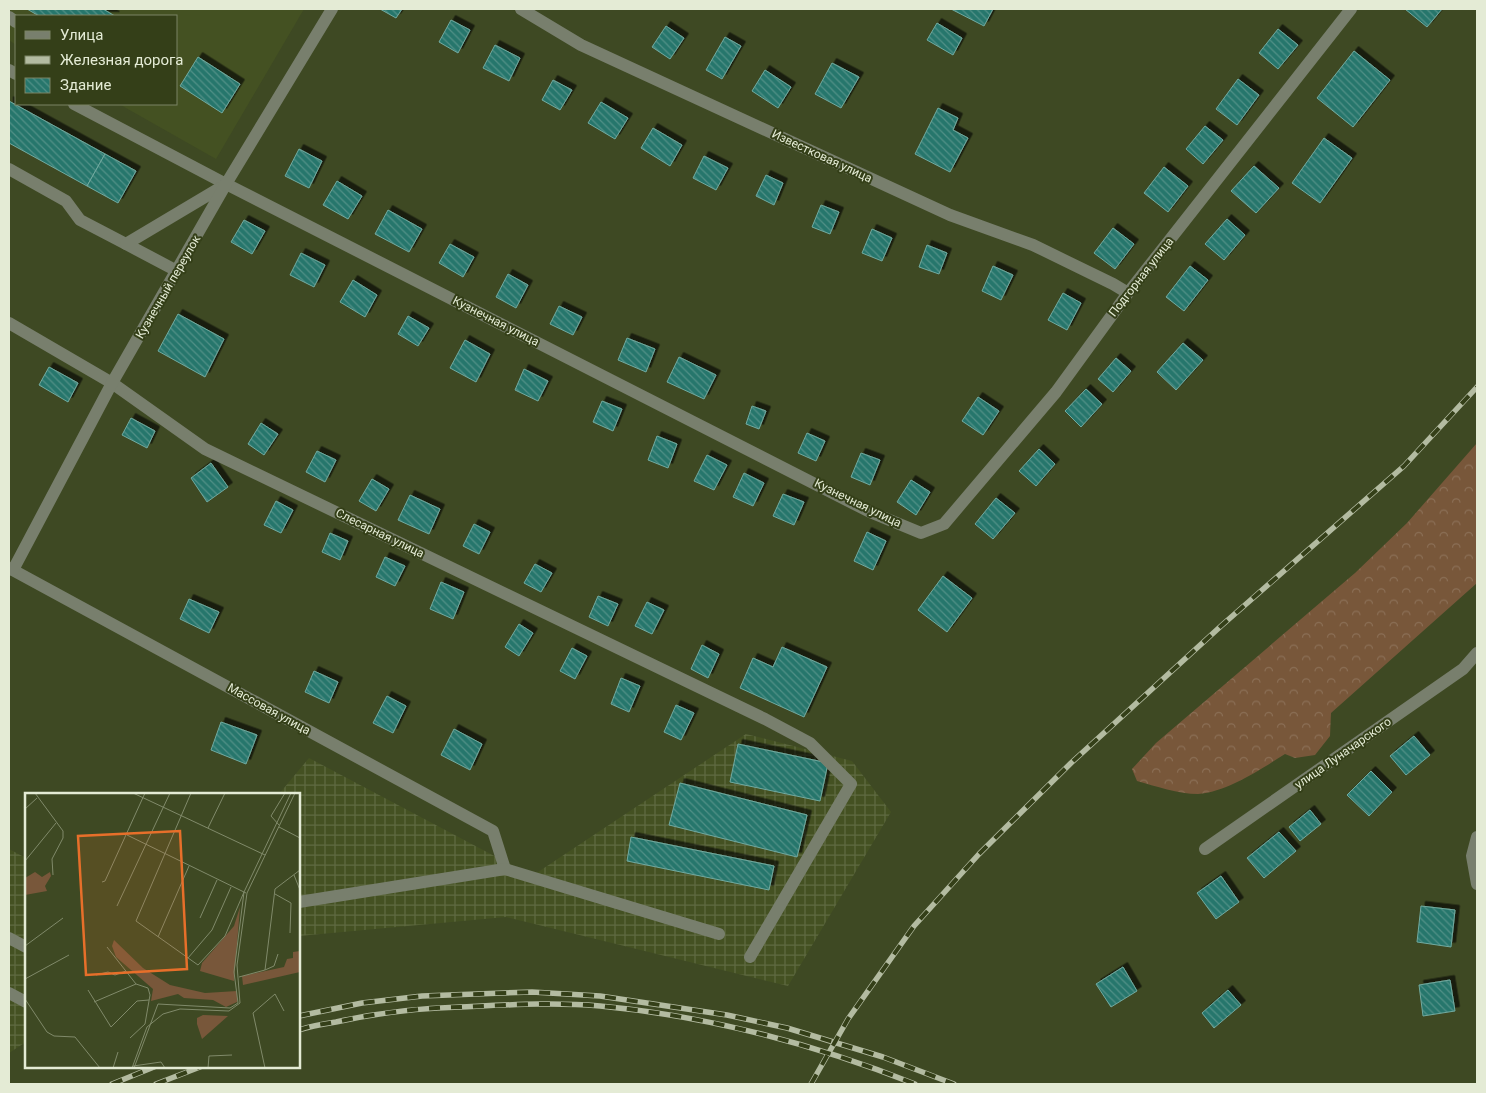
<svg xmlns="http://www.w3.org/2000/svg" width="1486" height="1093" font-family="Roboto,sans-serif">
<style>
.built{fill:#445122}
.industrial{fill:url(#industrial-grid)}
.forest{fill:url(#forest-crowns)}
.building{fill:url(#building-back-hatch);stroke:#71aaa0;filter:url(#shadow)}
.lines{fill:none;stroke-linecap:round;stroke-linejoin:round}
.minor{stroke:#787f6d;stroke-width:12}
.rail-casing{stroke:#b3bba1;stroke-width:5.5}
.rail{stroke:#343f18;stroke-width:4;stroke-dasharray:11;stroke-linecap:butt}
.labels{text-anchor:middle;stroke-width:4;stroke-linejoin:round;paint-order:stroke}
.street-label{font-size:12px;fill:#e4ebd5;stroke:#343f18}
.inset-road{fill:none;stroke:#808a6a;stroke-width:1}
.view{fill:#e76f2a;fill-opacity:0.15;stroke:#e76f2a;stroke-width:2.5}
.inset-edge{fill:none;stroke:#e4ebd5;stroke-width:2.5}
</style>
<defs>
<pattern id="industrial-grid" width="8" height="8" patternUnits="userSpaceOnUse" patternTransform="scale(1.25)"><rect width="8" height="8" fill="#445122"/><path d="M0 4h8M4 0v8" fill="none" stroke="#5f6a41"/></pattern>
<pattern id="forest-crowns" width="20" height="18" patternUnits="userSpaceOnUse" patternTransform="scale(1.25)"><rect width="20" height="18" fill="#78573a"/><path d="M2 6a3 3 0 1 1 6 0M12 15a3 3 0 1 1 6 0" fill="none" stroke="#8b6f56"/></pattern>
<pattern id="building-back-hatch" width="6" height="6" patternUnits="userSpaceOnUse" patternTransform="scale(1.25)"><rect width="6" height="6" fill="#27766c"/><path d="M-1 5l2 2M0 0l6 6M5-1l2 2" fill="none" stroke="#519087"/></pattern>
<filter id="shadow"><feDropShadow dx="4.5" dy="-4.5" stdDeviation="0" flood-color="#0009"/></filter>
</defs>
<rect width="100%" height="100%" fill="#3e4923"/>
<polygon class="built" points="9,9 304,9 216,159 119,104 176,104 176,16 16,16 16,45 9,40"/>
<g class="industrial">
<polygon points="746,734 852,761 891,812 788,986 506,917 299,936 299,794 279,794 309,758 532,876"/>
<polygon points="9,849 26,858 26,1042 9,1053"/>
</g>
<path class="forest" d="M1477,443v140l-146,130 -1,23 -15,19 -20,3 -10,-4c-24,15 -58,38 -87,40 -19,0 -43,-8 -61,-13l-5,-12 24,-26 199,-170 52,-50z"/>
<g class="building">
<polygon points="27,9 103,9 115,16 39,16"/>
<polygon points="380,9 402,9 396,18"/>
<polygon points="951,9 993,9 984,26"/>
<polygon points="1405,9 1442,9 1427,27"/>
<polygon points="451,20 470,30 458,53 439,42"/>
<polygon points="937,23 962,38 953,55 927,40"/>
<polygon points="666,26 684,38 670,59 652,47"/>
<polygon points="1278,29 1298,45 1278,69 1259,53"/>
<polygon points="725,37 741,46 722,79 706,70"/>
<polygon points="495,45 520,58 509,81 483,68"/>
<polygon points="1354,51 1390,80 1353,127 1317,98"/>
<polygon points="198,57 240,84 222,113 180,86"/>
<polygon points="832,63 859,77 841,108 815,94"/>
<polygon points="765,70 791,87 778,108 752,91"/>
<polygon points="1238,79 1259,95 1237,125 1216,109"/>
<polygon points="553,80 572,90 560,110 542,100"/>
<polygon points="9,101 105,154 87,186 9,143"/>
<polygon points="601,102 628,118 615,139 588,123"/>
<polygon points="938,108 958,118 953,130 968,138 950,172 915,154"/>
<polygon points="1205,126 1223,140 1203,164 1186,149"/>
<polygon points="653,128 682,145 670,166 641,148"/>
<polygon points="1324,138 1352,158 1320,203 1292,183"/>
<polygon points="299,149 322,161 309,188 285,176"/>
<polygon points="105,154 136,171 118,203 87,186"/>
<polygon points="704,156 728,168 716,190 693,178"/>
<polygon points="1254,166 1279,188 1256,213 1231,191"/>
<polygon points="1164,167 1188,186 1168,212 1144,193"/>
<polygon points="766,175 783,183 774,205 756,196"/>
<polygon points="337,181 362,196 348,219 323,205"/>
<polygon points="821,205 839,212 830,234 812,227"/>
<polygon points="388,210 422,229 409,252 375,234"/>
<polygon points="1227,219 1245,235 1224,260 1205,244"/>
<polygon points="244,220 265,231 252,254 231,242"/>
<polygon points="1113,228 1134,244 1115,269 1094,253"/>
<polygon points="872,229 892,238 882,261 862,253"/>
<polygon points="450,244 474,257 463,277 439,263"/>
<polygon points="927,245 947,253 939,274 919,267"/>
<polygon points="301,253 325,265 314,287 290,275"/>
<polygon points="993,266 1013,275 1001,300 982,291"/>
<polygon points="1190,266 1208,280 1184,311 1166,297"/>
<polygon points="508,274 528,285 516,308 496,297"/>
<polygon points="353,280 377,295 365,317 340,302"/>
<polygon points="1063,293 1081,303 1067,330 1048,320"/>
<polygon points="559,306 582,317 573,335 550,324"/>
<polygon points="178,314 224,339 205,377 158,351"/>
<polygon points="408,316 429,328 418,346 398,334"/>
<polygon points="627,338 655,349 646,372 618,360"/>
<polygon points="465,340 490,354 476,382 450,368"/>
<polygon points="1183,343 1203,360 1176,390 1157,372"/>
<polygon points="679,357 716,375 704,399 667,382"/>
<polygon points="1116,358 1131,371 1113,392 1098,379"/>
<polygon points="49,367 78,383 68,402 39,385"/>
<polygon points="524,369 548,381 538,401 515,390"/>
<polygon points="1086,389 1102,404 1081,427 1065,411"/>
<polygon points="978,397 999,411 983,435 962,421"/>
<polygon points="602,401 622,409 613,431 593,422"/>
<polygon points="752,406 766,411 759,429 746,424"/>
<polygon points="131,418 155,431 147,448 122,435"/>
<polygon points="261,423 278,434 264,455 248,444"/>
<polygon points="807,433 825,441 816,461 798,453"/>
<polygon points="657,436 677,444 668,468 648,460"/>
<polygon points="1039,449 1055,464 1036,486 1019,471"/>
<polygon points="317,451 336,460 325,482 306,472"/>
<polygon points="861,453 880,460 870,485 851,477"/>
<polygon points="707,455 727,465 714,490 694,481"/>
<polygon points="211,463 228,487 207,502 191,478"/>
<polygon points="744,473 764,483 753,506 733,497"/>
<polygon points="372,479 389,489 376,511 359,501"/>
<polygon points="911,480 930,492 916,515 897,502"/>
<polygon points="783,494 804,502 794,525 773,516"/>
<polygon points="410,495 440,509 429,534 398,520"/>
<polygon points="996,498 1015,513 993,539 975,524"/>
<polygon points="276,501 293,510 281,533 264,525"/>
<polygon points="474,524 490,532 479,554 463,546"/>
<polygon points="867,532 886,541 873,570 854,561"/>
<polygon points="330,533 348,541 340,560 322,552"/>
<polygon points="385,557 405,566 395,586 376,577"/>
<polygon points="535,564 552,573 541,592 524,583"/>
<polygon points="943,576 972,598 947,632 918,610"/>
<polygon points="441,582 464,592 453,619 430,609"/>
<polygon points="598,596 618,604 608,626 589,617"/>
<polygon points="189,599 219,612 209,633 180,619"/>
<polygon points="647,602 664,610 652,634 635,626"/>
<polygon points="519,624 533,633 519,656 505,647"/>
<polygon points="702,645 719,654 708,678 691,669"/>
<polygon points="782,647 827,667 804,717 740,688 753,658 773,667"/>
<polygon points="572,648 587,656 575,679 560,671"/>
<polygon points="314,671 338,682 329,703 305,692"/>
<polygon points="621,678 640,686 629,712 611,704"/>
<polygon points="387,696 406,706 393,733 373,723"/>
<polygon points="676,705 694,713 681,740 664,732"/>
<polygon points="221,722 257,735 246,764 211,750"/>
<polygon points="454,729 482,744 470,770 441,755"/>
<polygon points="1414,736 1430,755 1406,775 1390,756"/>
<polygon points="738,744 828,763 820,801 730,782"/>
<polygon points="1371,771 1392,792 1369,816 1347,795"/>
<polygon points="680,783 807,815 797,857 669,825"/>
<polygon points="1310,810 1321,824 1300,841 1289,827"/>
<polygon points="1279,832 1296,851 1264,878 1247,858"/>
<polygon points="631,837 774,866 769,890 627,861"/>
<polygon points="1221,876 1239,902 1216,919 1197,893"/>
<polygon points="1421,906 1455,910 1451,947 1417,942"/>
<polygon points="1123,967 1137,991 1111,1007 1096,984"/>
<polygon points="1450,980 1455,1011 1423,1016 1419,985"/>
<polygon points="1228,990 1241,1005 1214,1028 1202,1013"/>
</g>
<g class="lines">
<g class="minor">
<polyline points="521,9 581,45 950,215 1033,245 1113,284 1128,293"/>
<polyline points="9,17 16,22"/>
<polyline points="9,70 16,74"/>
<polyline points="74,104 226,184 870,512 921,533 944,524 1056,392 1128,293 1351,9"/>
<polyline points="9,169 66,201 80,220 126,244"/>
<polyline points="177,271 126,244 225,185"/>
<polyline points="9,323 112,383 205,449 765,719 810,743 851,784 750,957"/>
<polyline points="9,568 493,831 505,869"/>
<polyline points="13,570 112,383 226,184 332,9"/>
<polyline points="1477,837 1472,856 1477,884"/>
<polyline points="1205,849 1463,669 1477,653"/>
<polyline points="299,902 505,869 719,934"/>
<polyline points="9,938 26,947"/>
<polyline points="9,993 26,1002"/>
</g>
<g class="rail-casing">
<g id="rail">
<polyline points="299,1016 362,1003 422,996 532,992 600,996 727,1015 787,1028 883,1057 954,1084"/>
<path d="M299,1030c11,-4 24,-6 37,-8 41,-9 82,-14 124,-15 46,-2 93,-5 140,-1 108,10 214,38 315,78"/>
<polyline points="112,1084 154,1067"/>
<polyline points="156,1084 200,1067"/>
<polyline points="811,1084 848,1019 914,926 979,854 1071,763 1221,626 1404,466 1477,387"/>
</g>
</g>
<use href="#rail" class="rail"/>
</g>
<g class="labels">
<g class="street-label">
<text transform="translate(822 156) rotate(25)" y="4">Известковая улица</text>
<text transform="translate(1141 277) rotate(-52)" y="4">Подгорная улица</text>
<text transform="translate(168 287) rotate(-60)" y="4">Кузнечный переулок</text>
<text transform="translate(496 321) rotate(27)" y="4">Кузнечная улица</text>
<text transform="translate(858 503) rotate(26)" y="4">Кузнечная улица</text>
<text transform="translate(380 533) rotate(26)" y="4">Слесарная улица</text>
<text transform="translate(269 709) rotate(29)" y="4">Массовая улица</text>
<text transform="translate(1343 753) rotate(-35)" y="4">улица Луначарского</text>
</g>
</g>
<g transform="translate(25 793)">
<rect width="275" height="275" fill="#3e4923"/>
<path d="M10,79l7,5 8,-5 1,4 -6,10 2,5 -22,4v-17z" fill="#78573a"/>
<path d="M215,114l-6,74 -34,-10 2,-8 32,-37zM89,147l29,28 27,17 35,8 32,-2v11l-11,5 -13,-7 -29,-2 -6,-4 -27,7 2,-12 -37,-32 -4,-11zM275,158v21l-57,13 -1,-9 42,-9 3,-8 6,-1v-6zM178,222l25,1 -26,23 -5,-15v-6z" fill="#78573a"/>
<path class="inset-road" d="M10,0l28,38v7l-11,21 1,16M108,0l132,62M166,0l-55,128 62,44 27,-29 19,-44M0,16l12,-11M254,32l-8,-9 14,-23M254,34l21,11M183,35l17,-35M102,42l119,58M0,68l31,-38M269,82l6,15M77,89l3,-1 40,-88M250,101l16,9 -1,30M92,113l53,-113M175,125l17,-38M133,144l31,-71M0,153l38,-28M82,154l29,37M163,165l24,-28 19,-43M240,177l9,-4 4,-12M71,182l12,-3 7,3 11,-4M214,184l26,-7 10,-81 25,-19M0,186l44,-24M63,197l23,37 26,-26 12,-1M0,206l22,33 7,4 21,1 25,31M69,209l42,-18M105,245l15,-14 5,-29 -2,-7 -12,-4M108,273l28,-4 4,6M88,275l5,-16M107,275l15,-41 16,-13 17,-5 49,2 11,-8 -3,-38 10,-72 48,-100M109,275l24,-64 72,4 8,-5 -4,-31 10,-80 47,-99M183,275l1,-12 23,-1M240,275l-12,-55 22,-19 9,17"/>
<path class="view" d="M155,38l7,138 -101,6 -8,-139z"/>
<rect width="275" height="275" class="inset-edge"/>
</g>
<rect width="1486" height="1093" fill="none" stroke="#e4ebd5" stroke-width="20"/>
<rect x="15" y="15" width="162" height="90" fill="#343f18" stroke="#7a8464"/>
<rect x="25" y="31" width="25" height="8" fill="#787f6d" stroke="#7a8464"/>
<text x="60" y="40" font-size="15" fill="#e4ebd5">Улица</text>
<rect x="25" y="56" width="25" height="8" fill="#b3bba1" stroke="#7a8464"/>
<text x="60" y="65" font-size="15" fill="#e4ebd5">Железная дорога</text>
<rect x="25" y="78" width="25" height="15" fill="url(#building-back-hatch)" stroke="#7a8464"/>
<text x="60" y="90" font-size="15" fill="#e4ebd5">Здание</text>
</svg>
